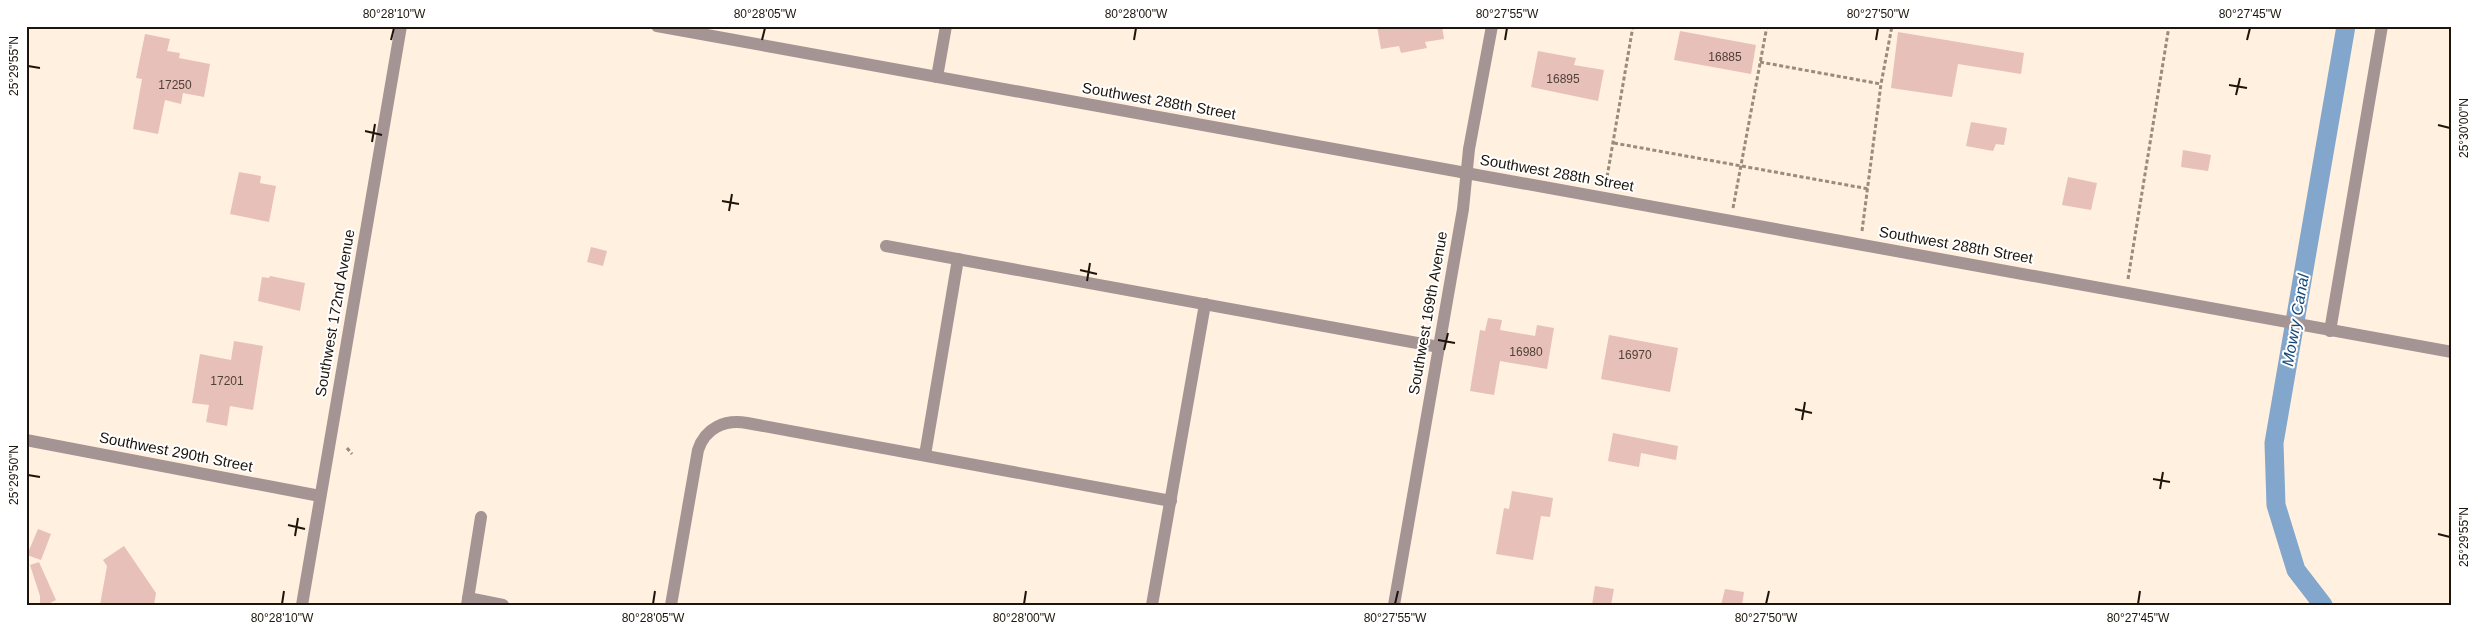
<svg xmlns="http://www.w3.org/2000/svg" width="2478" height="631" font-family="Arial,sans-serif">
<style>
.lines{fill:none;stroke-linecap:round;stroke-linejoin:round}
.canal{stroke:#82a6cc;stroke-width:19}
.building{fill:#e8c0ba}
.path{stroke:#988c7e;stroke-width:3;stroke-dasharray:4 2.5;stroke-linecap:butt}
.minor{stroke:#a59494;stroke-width:12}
.ticks{fill:none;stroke:#1d150b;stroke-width:2}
.labels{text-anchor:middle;stroke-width:4;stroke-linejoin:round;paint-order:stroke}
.number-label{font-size:12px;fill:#504037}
.street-label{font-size:15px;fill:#1d150b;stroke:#fff}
.water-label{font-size:16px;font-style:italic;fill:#15497a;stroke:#fff}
.neatline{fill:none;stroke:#1d150b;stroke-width:2}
.ticks-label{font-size:12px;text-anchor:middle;fill:#1d150b}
</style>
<rect width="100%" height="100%" fill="#fff0df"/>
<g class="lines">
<polyline class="canal" points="2323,605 2296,570 2276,505 2274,443 2346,26"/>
</g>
<g class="building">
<polygon points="1377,26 1442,26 1444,39 1425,42 1427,48 1401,53 1399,46 1381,49"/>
<polygon points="1680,31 1756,45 1751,74 1674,60"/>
<polygon points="1898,32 2024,53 2021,74 1958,64 1952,97 1891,88"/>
<polygon points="145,34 170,39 167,51 180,53 179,58 210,64 204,97 183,93 181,104 165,100 158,134 133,129 142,79 136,78"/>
<polygon points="1538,51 1576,58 1574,65 1604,70 1598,101 1531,87"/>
<polygon points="1971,122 2007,128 2004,145 1996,144 1993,151 1966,146"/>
<polygon points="2183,150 2211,155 2208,171 2181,167"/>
<polygon points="239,172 261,176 260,183 276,186 269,222 230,214"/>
<polygon points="2068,177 2097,183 2091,210 2062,205"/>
<polygon points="591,247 607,251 603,266 587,262"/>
<polygon points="270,276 305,283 300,311 258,301 262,277 269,278"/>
<polygon points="1488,318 1502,320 1500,330 1535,336 1537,325 1554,328 1547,369 1500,361 1494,395 1470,391 1480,330 1485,331"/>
<polygon points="1609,335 1678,348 1670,392 1601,379"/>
<polygon points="234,341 263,346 253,410 230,406 227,426 206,422 209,405 192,403 200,354 231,360"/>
<polygon points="1613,433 1678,446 1676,460 1641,453 1639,467 1608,461"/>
<polygon points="1512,491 1553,498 1550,517 1541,516 1533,560 1496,554 1504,508 1509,509"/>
<polygon points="38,529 51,534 41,560 27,555"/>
<polygon points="124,546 156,593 154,605 100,605 107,566 103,560"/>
<polygon points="39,562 56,600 46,605 40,605 40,596 30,565"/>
<polygon points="1595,586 1614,589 1611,605 1592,605"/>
<polygon points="1725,589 1744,592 1742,605 1721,605"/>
</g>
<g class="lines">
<g class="path">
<polyline points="1760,62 1881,84"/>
<polyline points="1614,143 1869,189"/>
<polyline points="1606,183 1633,26"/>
<polyline points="1733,208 1767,26"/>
<polyline points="1862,231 1881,84 1892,26"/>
<polyline points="2128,279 2169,26"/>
<polyline points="347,448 352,454"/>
</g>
<g class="minor">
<polyline points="657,26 2452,352"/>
<polyline points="937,77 946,26"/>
<polyline points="886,246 1439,347"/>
<polyline points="2330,331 2382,26"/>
<polyline points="26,440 320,496"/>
<polyline points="925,455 958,259"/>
<polyline points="468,598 503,605"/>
<polyline points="302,605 401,26"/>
<polyline points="467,605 481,517"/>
<path d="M671,605l27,-155c7,-22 27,-31 49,-27l424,78"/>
<polyline points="1152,605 1205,304"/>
<polyline points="1394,605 1463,209 1469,149 1492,26"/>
</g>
</g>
<path class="ticks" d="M391,40l3,-12M762,40l3,-12M1134,40l2,-12M1505,40l2,-12M1876,40l2,-12M2247,40l3,-12M28,66l12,2M2229,85l18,3M2236,95l4,-17M2438,125l12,3M365,131l17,4M372,142l3,-18M722,201l17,3M729,211l3,-17M1080,270l17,4M1087,281l3,-18M1438,340l17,3M1444,350l4,-17M1795,409l17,4M1802,420l3,-18M28,475l12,2M2153,479l17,3M2160,489l3,-17M288,525l17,4M2438,534l12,3M295,536l3,-18M282,604l2,-13M653,604l2,-13M1024,604l2,-13M1395,604l3,-13M1766,604l3,-13M2138,604l2,-13"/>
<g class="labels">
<g class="number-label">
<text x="1725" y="61">16885</text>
<text x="1563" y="83">16895</text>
<text x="175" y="89">17250</text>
<text x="1526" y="356">16980</text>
<text x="1635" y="359">16970</text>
<text x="227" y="385">17201</text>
</g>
<g class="street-label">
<text transform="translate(1159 101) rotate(10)" y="5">Southwest 288th Street</text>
<text transform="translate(1557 173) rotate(10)" y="5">Southwest 288th Street</text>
<text transform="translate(1956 245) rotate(10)" y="5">Southwest 288th Street</text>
<text transform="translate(335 313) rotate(-80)" y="5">Southwest 172nd Avenue</text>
<text transform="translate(1428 313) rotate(-80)" y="5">Southwest 169th Avenue</text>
<text transform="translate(176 452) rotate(11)" y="5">Southwest 290th Street</text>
</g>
<g class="water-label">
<text transform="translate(2295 320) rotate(-80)" y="6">Mowry Canal</text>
</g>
</g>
<rect width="2478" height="631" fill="none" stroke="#ffffff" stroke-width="55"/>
<rect x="28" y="28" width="2422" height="576" class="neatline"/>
<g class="ticks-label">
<text x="394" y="18">80°28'10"W</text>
<text x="765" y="18">80°28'05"W</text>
<text x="1136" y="18">80°28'00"W</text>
<text x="1507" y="18">80°27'55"W</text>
<text x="1878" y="18">80°27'50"W</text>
<text x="2250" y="18">80°27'45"W</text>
<text transform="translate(14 66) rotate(-90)" y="4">25°29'55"N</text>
<text transform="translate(2464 128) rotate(-90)" y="4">25°30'00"N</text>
<text transform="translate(14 475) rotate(-90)" y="4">25°29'50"N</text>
<text transform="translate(2464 537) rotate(-90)" y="4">25°29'55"N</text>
<text x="282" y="622">80°28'10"W</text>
<text x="653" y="622">80°28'05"W</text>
<text x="1024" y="622">80°28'00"W</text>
<text x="1395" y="622">80°27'55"W</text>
<text x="1766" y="622">80°27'50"W</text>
<text x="2138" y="622">80°27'45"W</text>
</g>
</svg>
